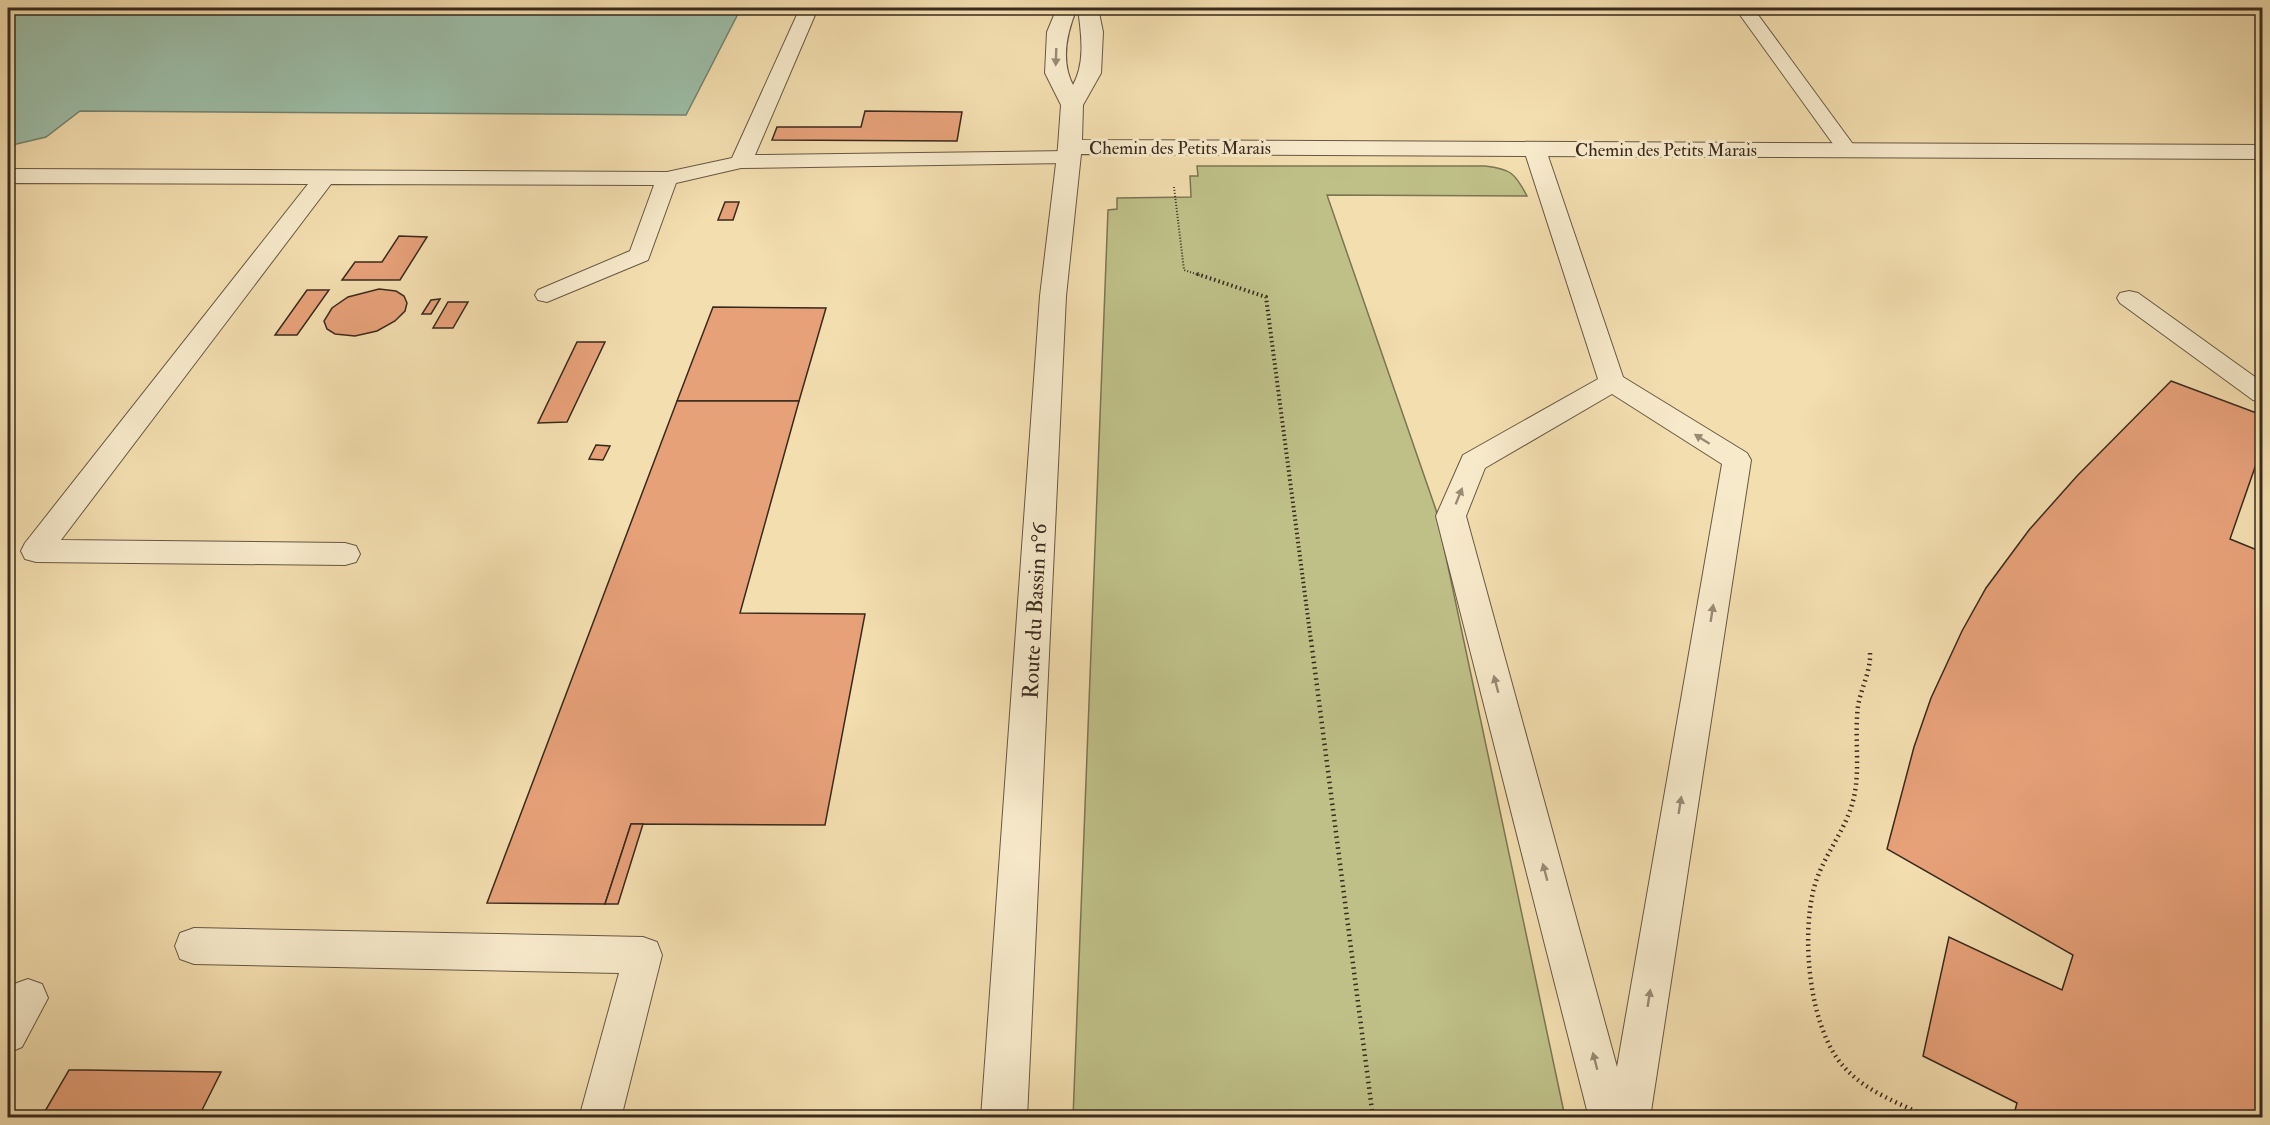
<svg xmlns="http://www.w3.org/2000/svg" width="2270" height="1125" font-family="'IM FELL Double Pica',serif">
<style>
.green{fill:#bfc088;stroke:#7c7553;stroke-width:1.5}
.water{fill:#9cbda7;stroke:#748270;stroke-width:1.5}
.building{fill:#e7a179;stroke:#392a1e;stroke-width:1.5}
.lines{fill:none;stroke-linecap:round;stroke-linejoin:round}
.lane-casing{stroke:#685742;stroke-width:2}
.street-casing{stroke:#685742;stroke-width:2}
.path-far2{stroke:#392a1e;stroke-width:2;stroke-dasharray:1 2;stroke-linecap:butt}
.path-far1{stroke:#392a1e;stroke-width:4;stroke-dasharray:1.5 3;stroke-linecap:butt}
.path{stroke:#392a1e;stroke-width:4.5;stroke-dasharray:1.5 4;stroke-linecap:butt}
.lane{fill:#f7eacb;fill-rule:evenodd}
.street{fill:#f7eacb;fill-rule:evenodd}
.oneway{fill:#988a74}
.labels{text-anchor:middle;stroke-width:6;stroke-linejoin:round;paint-order:stroke}
.far-street-label{font-size:18px;fill:#392a1e;stroke:#f7eacb}
.street-label{font-size:22px;fill:#392a1e;stroke:#f7eacb}
</style>
<rect width="100%" height="100%" fill="#f3deaf"/>
<filter id="stains"><feTurbulence type="fractalNoise" baseFrequency=".00333" numOctaves="4"/><feColorMatrix values="0 0 0 0 .2 0 0 0 0 .09 0 0 0 0 .02 0 0 0 .5 -.17"/></filter>
<radialGradient id="worn" r=".72"><stop offset=".6" stop-color="#630" stop-opacity="0"/><stop offset="1" stop-color="#630" stop-opacity=".3"/></radialGradient>
<path class="green" d="M1197,166h288c26,3 30,7 42,30l-200,-1 109,315 129,607 -492,1 35,-908 9,-1v-11l74,-1 -1,-21h8z"/>
<polygon class="water" points="8,8 741,8 686,115 80,111 46,137 8,146"/>
<g class="building">
<polygon points="865,111 962,112 957,141 772,140 777,127 861,127"/>
<polygon points="725,202 739,202 733,220 718,220"/>
<polygon points="399,236 427,237 400,280 342,280 355,262 382,262"/>
<polygon points="379,289 396,291 404,296 407,303 405,311 395,321 377,331 355,336 335,334 327,329 324,321 332,308 348,297"/>
<polygon points="307,290 329,290 297,335 275,335"/>
<polygon points="440,299 431,314 422,314 431,300"/>
<polygon points="448,302 468,302 453,328 433,328"/>
<polygon points="713,307 826,308 799,401 677,401"/>
<polygon points="577,342 605,342 567,422 538,423"/>
<polygon points="2171,381 2262,415 2262,447 2230,539 2262,552 2262,1118 2013,1118 2017,1103 1923,1056 1949,937 2062,990 2073,955 1887,849 1914,747 1931,698 1962,631 1986,588 2029,530 2077,476"/>
<polygon points="677,401 799,401 740,613 865,614 825,825 631,824 605,904 487,903"/>
<polygon points="596,445 610,446 603,460 589,459"/>
<polygon points="631,824 643,824 618,904 605,904"/>
<polygon points="69,1070 85,1070 221,1072 198,1118 41,1118"/>
</g>
<g class="lines">
<g class="lane-casing">
<g id="lane">
<polygon points="800,8 818,8 755,155 1069,151 1077,152 1080,157 1077,162 1069,163 741,168 676,183 648,260 547,302 538,300 535,295 538,290 630,251 654,185 331,184 61,540 345,543 356,546 360,554 356,562 345,565 36,562 25,559 21,551 25,543 308,184 16,183 8,185 8,172 16,169 667,172 732,158"/>
<polygon points="1735,8 1753,8 1855,147 1859,151 1855,155 1848,157 1841,155"/>
<path d="M1535,144l7,2 4,4 77,227 124,76 4,7 -101,658h-61l-153,-602 27,-61 135,-76 -74,-229 4,-4zM1612,394l110,70 -105,603 -151,-551 19,-48z"/>
<polygon points="2129,291 2138,293 2262,382 2262,402 2253,400 2120,303 2117,298 2120,293"/>
<polygon points="194,928 643,937 657,942 662,955 621,1118 579,1118 619,973 194,964 180,959 175,946 180,933"/>
<polygon points="28,979 42,984 48,998 22,1047 8,1053 8,996 14,984"/>
</g>
</g>
<g class="street-casing">
<path id="street" d="M1057,8h20c-10,24 -17,52 -4,77 13,-24 8,-52 5,-77h20l5,24 -2,41 -18,32 -1,35 1180,5v14l-1181,-5 -15,142 -39,822h-46l59,-822 18,-149 3,-42 -16,-32 2,-41z"/>
</g>
<polyline class="path-far2" points="1174,187 1184,270 1202,276"/>
<polyline class="path-far1" points="1197,274 1266,297 1311,641"/>
<g class="path">
<polyline points="1311,640 1373,1118"/>
<path d="M1870,653c1,18 -9,35 -12,53 -4,31 3,65 -5,95 -8,31 -31,56 -39,87 -13,49 -5,141 30,179 22,25 57,37 86,51"/>
</g>
<use href="#lane" class="lane"/>
<use href="#street" class="street"/>
</g>
<defs><path id="oneway-solid" d="M-6-.8H1V-3.2L6.5 0L1 3.2V.8H-6Z" transform="scale(1.5)"/></defs>
<g class="oneway">
<use href="#oneway-solid" transform="translate(1056 57) rotate(92)"/>
<use href="#oneway-solid" transform="translate(1702 439) rotate(-148)"/>
<use href="#oneway-solid" transform="translate(1459 496) rotate(-68)"/>
<use href="#oneway-solid" transform="translate(1712 613) rotate(-81)"/>
<use href="#oneway-solid" transform="translate(1496 684) rotate(-105)"/>
<use href="#oneway-solid" transform="translate(1680 805) rotate(-81)"/>
<use href="#oneway-solid" transform="translate(1545 872) rotate(-105)"/>
<use href="#oneway-solid" transform="translate(1649 998) rotate(-81)"/>
<use href="#oneway-solid" transform="translate(1595 1061) rotate(-105)"/>
</g>
<g class="labels">
<g class="far-street-label">
<text x="1180" y="154">Chemin des Petits Marais</text>
<text x="1666" y="156">Chemin des Petits Marais</text>
</g>
<g class="street-label">
<text transform="translate(1034 611) rotate(-87)" y="8">Route du Bassin n°6</text>
</g>
</g>
<rect width="2270" height="1125" fill="none" stroke="#f3deaf" stroke-width="30"/>
<rect x="9" y="9" width="2252" height="1107" fill="none" stroke="#392a1e" stroke-width="3"/>
<rect x="15" y="15" width="2240" height="1095" fill="none" stroke="#392a1e" stroke-width="1.5"/>
<rect width="100%" height="100%" filter="url(#stains)"/>
<rect width="100%" height="100%" fill="url(#worn)"/>
</svg>
